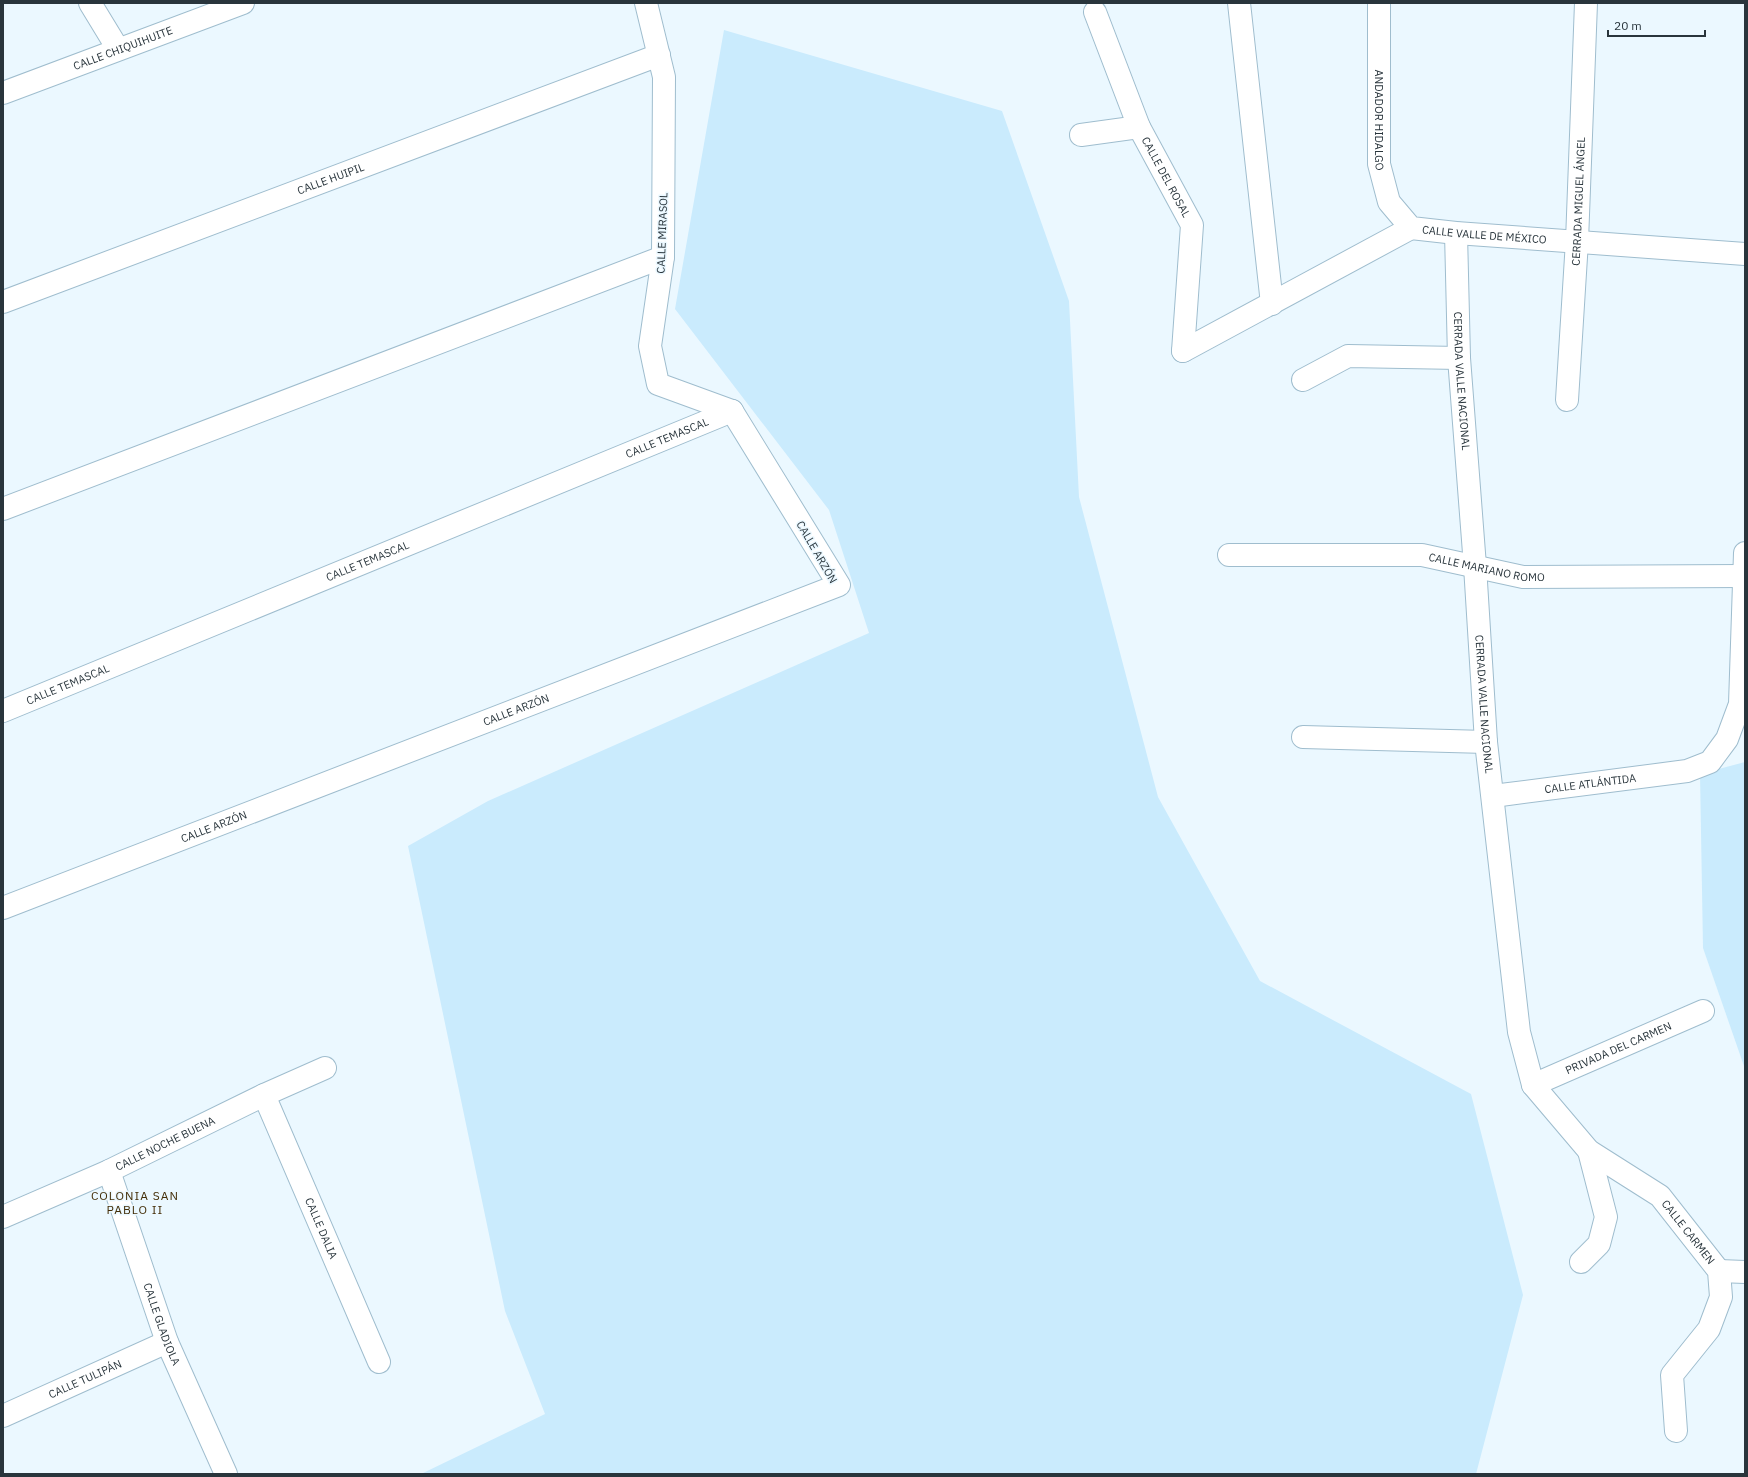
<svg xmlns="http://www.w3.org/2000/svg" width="1748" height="1477" font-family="'IBM Plex Sans',sans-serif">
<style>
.green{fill:#caebfd}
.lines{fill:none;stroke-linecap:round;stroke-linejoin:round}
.minor-casing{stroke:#9fbdce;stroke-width:24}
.tertiary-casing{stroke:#9fbdce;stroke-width:24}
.minor{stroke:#fff;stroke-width:22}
.tertiary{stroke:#fff;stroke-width:22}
.labels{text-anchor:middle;stroke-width:3;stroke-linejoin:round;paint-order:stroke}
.street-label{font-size:11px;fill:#29353c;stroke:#ebf8ff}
.neighbourhood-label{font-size:12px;letter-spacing:1px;fill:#432d07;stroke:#ebf8ff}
</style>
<rect width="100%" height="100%" fill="#ebf8ff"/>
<g class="green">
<polygon points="724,30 1002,111 1069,301 1079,497 1158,797 1260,981 1471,1094 1523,1295 1476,1474 421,1474 545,1414 505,1311 408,846 488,801 869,633 829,510 675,309"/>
<polygon points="1745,762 1745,1069 1703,948 1700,774"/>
</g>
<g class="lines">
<g class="minor-casing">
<g id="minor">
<polyline points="90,3 118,49"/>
<polyline points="646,3 664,77 663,257 650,346 658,384 732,411"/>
<polyline points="1239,3 1272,304"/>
<path id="s1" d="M1095,12l44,115 53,98 -9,126"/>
<path id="s2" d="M3,93l240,-90"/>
<polyline points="1081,135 1139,127"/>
<path id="s3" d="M1456,233l3,125 16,208 11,176 33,290 14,53 56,66 71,45 59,75 2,26 -12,32 -37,46 4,56"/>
<path id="s4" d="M3,302l656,-247"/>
<polyline points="1183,351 1411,228"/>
<polyline points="1303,380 1348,356 1459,358"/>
<path id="s5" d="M1567,400l10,-159 9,-238"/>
<polyline points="3,509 663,257"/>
<path id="s6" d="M1229,555h193l101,22 221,-1"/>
<path id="s7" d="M3,711l729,-300"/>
<polyline points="1303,737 1486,742"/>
<path id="s8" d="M1493,796l194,-25 23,-9 17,-23 13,-35 5,-151"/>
<path id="s9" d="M3,908l836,-323 -107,-174"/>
<path id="s10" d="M1533,1085l170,-74"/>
<path id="s11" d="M264,1095l115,267"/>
<path id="s12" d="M109,1171l58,171 59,132"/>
<path id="s13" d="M3,1217l106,-46 155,-76 61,-27"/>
<polyline points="1581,1262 1599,1244 1606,1217 1589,1151"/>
<polyline points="1719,1271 1745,1272"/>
<path id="s14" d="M3,1416l164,-74"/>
</g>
</g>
<g class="tertiary-casing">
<g id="tertiary">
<path id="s15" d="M1379,3v161l10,38 22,26 45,5 289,21"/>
</g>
</g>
<use href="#minor" class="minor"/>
<use href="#tertiary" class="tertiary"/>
</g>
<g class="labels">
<g class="street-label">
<text dy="4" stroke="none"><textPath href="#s2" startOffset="128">CALLE CHIQUIHUITE</textPath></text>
<text dy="4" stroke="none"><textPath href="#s15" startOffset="117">ANDADOR HIDALGO</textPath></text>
<text dy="4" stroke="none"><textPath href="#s1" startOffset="180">CALLE DEL ROSAL</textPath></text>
<text dy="4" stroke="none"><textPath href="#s4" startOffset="350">CALLE HUIPIL</textPath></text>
<text dy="4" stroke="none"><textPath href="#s5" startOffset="199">CERRADA MIGUEL ÁNGEL</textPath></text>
<text transform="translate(662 233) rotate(-88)" y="4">CALLE MIRASOL</text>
<text dy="4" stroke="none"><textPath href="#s15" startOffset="308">CALLE VALLE DE MÉXICO</textPath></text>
<text dy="4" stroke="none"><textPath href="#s3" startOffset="148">CERRADA VALLE NACIONAL</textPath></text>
<text dy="4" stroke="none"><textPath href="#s7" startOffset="718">CALLE TEMASCAL</textPath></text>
<text transform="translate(817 552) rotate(60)" y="4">CALLE ARZÓN</text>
<text dy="4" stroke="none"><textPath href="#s7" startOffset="394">CALLE TEMASCAL</textPath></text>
<text dy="4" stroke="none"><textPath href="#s6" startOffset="259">CALLE MARIANO ROMO</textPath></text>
<text dy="4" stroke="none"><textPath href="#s7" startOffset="70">CALLE TEMASCAL</textPath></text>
<text dy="4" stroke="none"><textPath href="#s3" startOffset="472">CERRADA VALLE NACIONAL</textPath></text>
<text dy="4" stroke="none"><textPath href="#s9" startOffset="550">CALLE ARZÓN</textPath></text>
<text dy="4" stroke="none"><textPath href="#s8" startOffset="98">CALLE ATLÁNTIDA</textPath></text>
<text dy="4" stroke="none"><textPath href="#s9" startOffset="226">CALLE ARZÓN</textPath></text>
<text dy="4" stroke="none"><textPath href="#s10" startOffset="93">PRIVADA DEL CARMEN</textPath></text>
<text dy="4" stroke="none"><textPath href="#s13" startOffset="178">CALLE NOCHE BUENA</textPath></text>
<text dy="4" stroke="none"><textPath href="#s11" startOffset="145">CALLE DALIA</textPath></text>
<text dy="4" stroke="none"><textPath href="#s3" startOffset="1073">CALLE CARMEN</textPath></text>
<text dy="4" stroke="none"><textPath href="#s12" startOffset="162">CALLE GLADIOLA</textPath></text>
<text dy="4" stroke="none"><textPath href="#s14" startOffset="90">CALLE TULIPÁN</textPath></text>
</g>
<g class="neighbourhood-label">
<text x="135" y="1200">COLONIA SAN<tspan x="135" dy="14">PABLO II</tspan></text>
</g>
</g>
<rect width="1748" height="1477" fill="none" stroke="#29353c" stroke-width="8"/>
<path d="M1608 30v6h97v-6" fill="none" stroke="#29353c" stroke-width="2"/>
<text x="1614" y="30" font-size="12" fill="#29353c" stroke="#ebf8ff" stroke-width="3" paint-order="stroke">20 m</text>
</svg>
